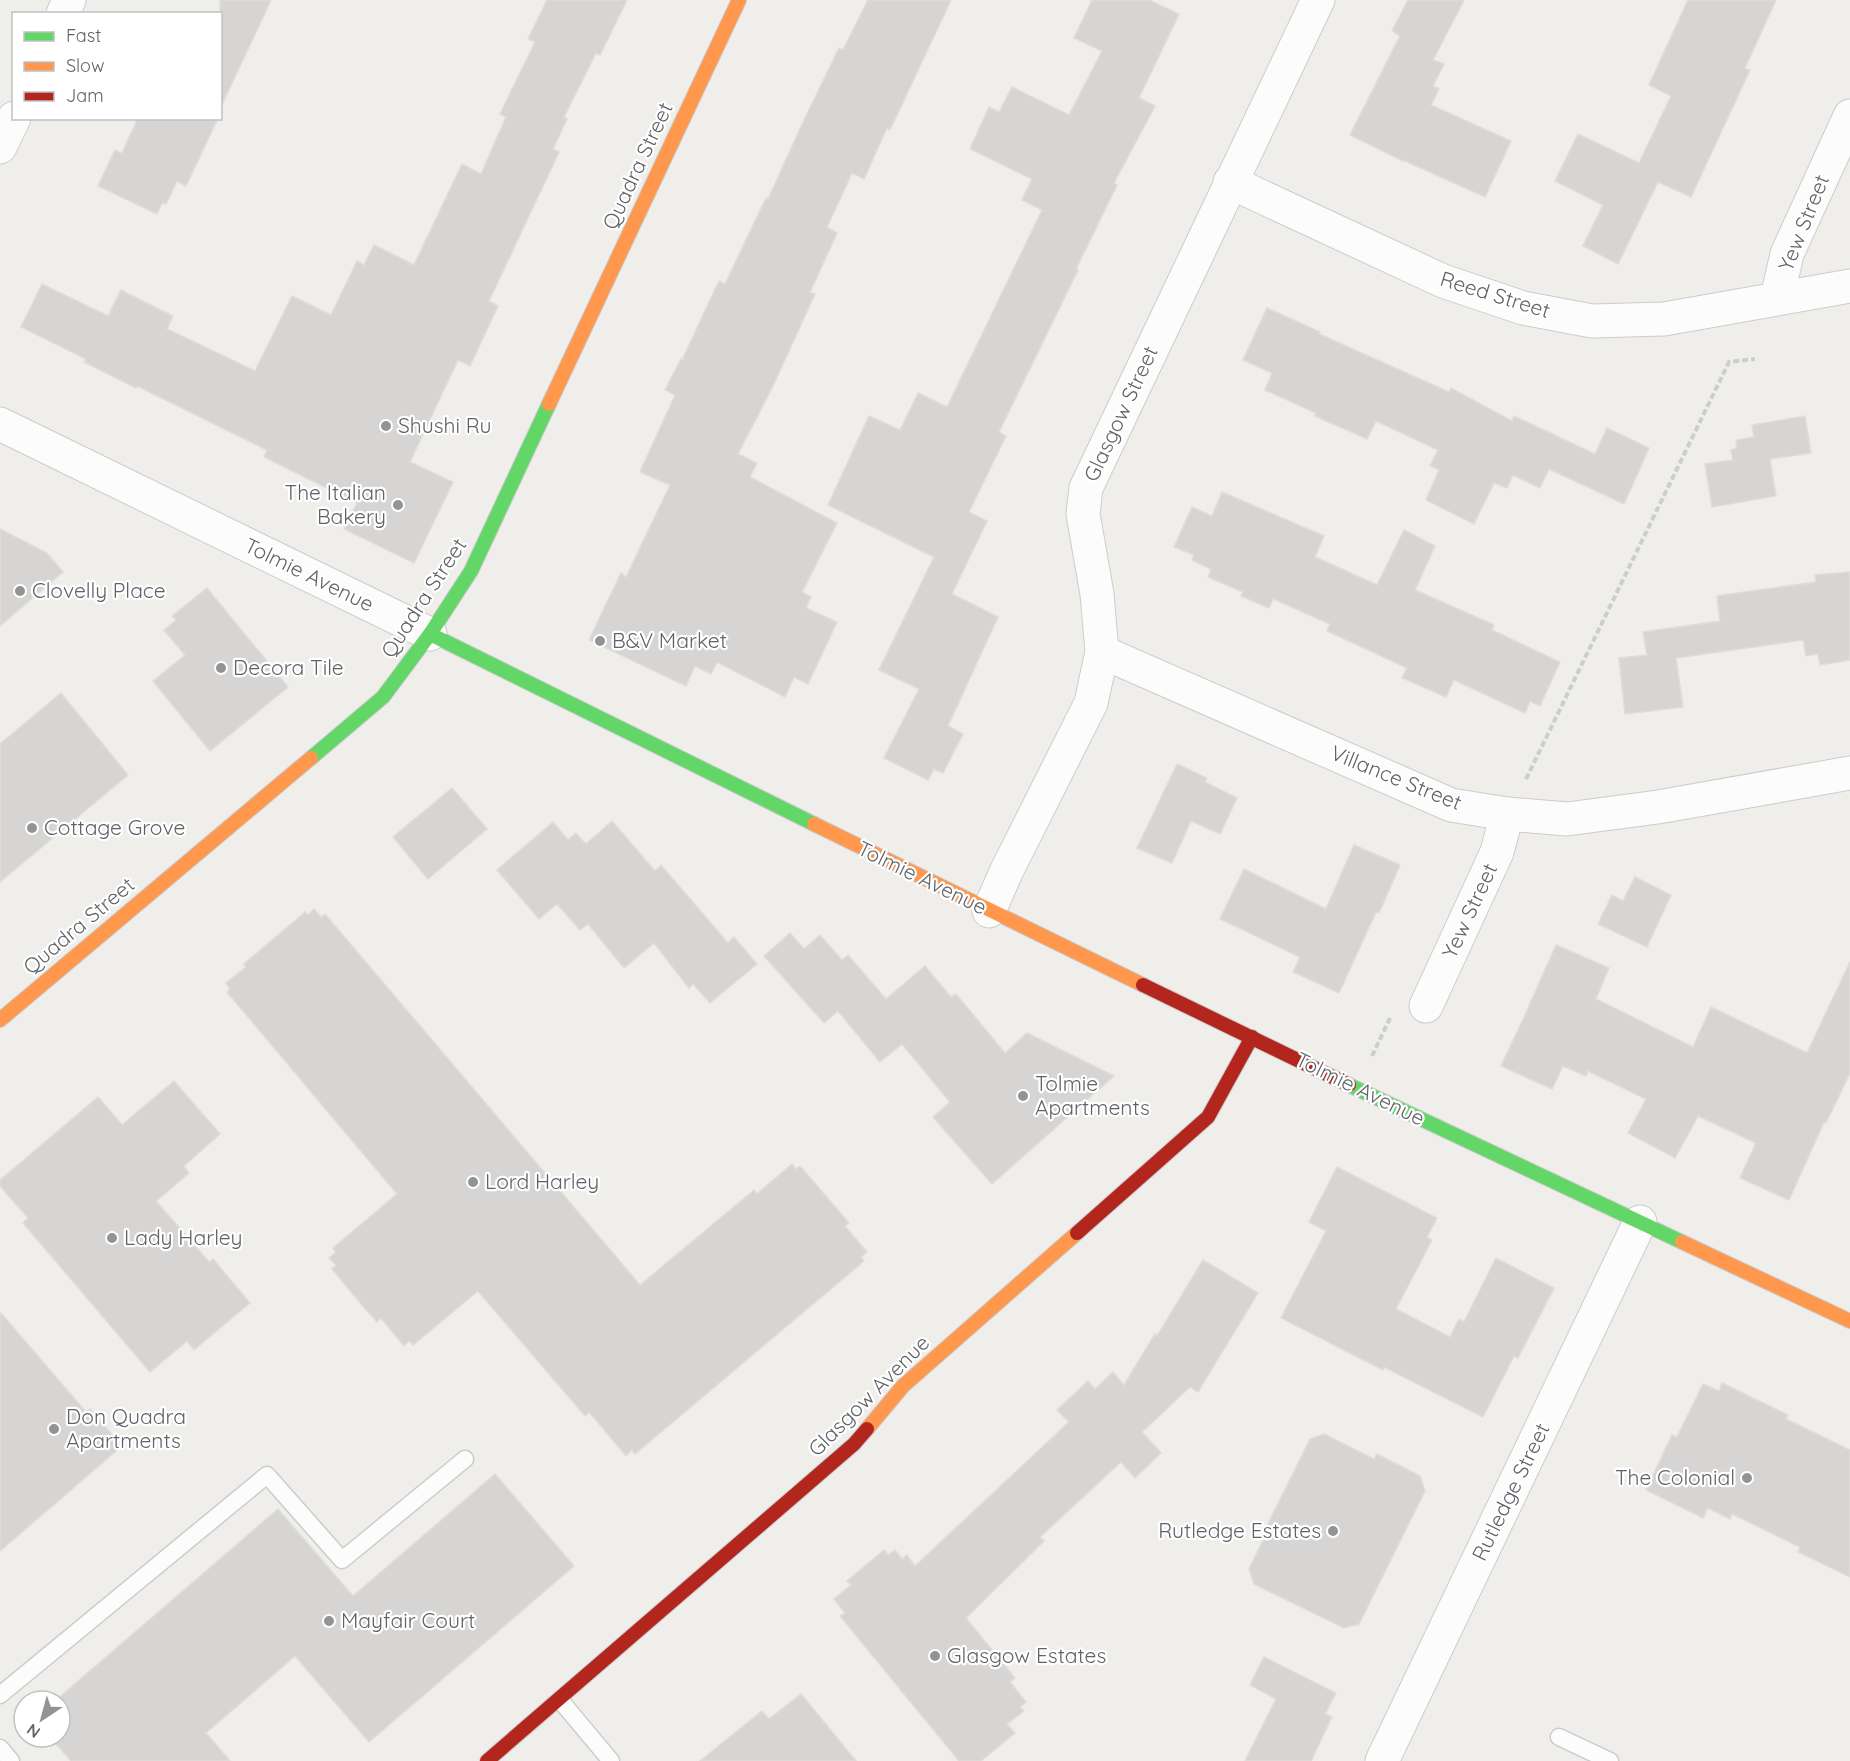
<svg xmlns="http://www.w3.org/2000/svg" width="1850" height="1761" font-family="Quicksand,sans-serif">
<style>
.building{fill:#d6d5d3;stroke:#deddd9;stroke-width:1.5}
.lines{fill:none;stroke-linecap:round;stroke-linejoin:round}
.lane-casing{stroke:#cbcccc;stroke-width:19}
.street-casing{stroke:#cbcccc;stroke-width:35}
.fast-casing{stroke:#cacacb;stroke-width:16}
.slow-casing{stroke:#cacacb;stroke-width:16}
.jam-casing{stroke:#cacacb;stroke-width:16}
.path{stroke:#cacfcc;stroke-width:4;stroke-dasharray:6 3;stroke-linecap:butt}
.lane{stroke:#fdfcfc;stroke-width:16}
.street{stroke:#fdfcfc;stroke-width:33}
.fast{stroke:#63d668;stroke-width:14}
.slow{stroke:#ff974d;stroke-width:14}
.jam{stroke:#b3261e;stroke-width:14}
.poi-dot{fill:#919496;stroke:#fff;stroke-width:2}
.labels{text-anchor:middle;stroke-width:4.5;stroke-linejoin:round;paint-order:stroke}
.street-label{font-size:21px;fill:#5f6368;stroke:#fff}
.poi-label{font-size:21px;fill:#5f6368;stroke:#fff;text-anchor:start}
</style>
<rect width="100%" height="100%" fill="#efeeea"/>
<g class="building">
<polygon points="220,0 271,0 220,109"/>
<polygon points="547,0 627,0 600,55 596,53 564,117 567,119 553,149 559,152 489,301 498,306 470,366 458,360 410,462 453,482 414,563 344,529 357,503 264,457 267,450 137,386 136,388 84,362 86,359 21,327 42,284 108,316 121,290 173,316 167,329 255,371 292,296 331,315 357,261 364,265 374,245 414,265 462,164 481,174 506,117 500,114 535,42 528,39"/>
<polygon points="868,0 951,0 890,130 887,128 864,179 852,173 827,227 837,233 810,292 815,294 772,388 738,454 757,463 750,477 837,523 802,592 811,597 806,608 837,622 808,684 794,677 785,697 717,662 711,674 695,666 686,686 589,640 621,573 626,577 670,485 640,472 675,395 665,390 681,359 682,360 719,281 725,284 766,198 768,199 805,118 839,48 843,50"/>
<polygon points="1092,0 1149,0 1179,14 1139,98 1155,106 1114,183 1117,185 1076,269 1078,270 999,432 1006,436 969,512 987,521 952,594 998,617 948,726 963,734 943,773 934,769 928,780 884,758 919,689 879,670 934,557 828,505 869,416 900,430 918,393 947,407 1042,210 1022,200 1032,179 970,149 989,107 999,112 1012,87 1069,115 1102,51 1074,38"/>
<polygon points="1408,0 1464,0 1433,60 1444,64 1433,86 1439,89 1431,105 1511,141 1485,197 1403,160 1403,161 1350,135 1400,36 1392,31"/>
<polygon points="1688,0 1776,0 1745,68 1750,70 1691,197 1658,182 1618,264 1583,246 1603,205 1555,181 1578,134 1639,163 1671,96 1649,85"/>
<polygon points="138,118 218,118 186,186 177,181 166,204 162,203 157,214 98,186 115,150 122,153"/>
<polygon points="1267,308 1320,332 1319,334 1449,392 1451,388 1512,421 1514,416 1595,454 1607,428 1649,448 1624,504 1549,469 1540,488 1513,475 1507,488 1494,483 1474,524 1426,500 1439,470 1430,466 1438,450 1376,421 1367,439 1315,416 1316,413 1265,390 1272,373 1243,360"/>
<polygon points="1805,416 1811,453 1770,459 1776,496 1712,507 1705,464 1733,460 1731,450 1737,448 1736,440 1754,437 1752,425"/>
<polygon points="1222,492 1324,536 1315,557 1377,585 1404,530 1435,546 1415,590 1494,625 1492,630 1560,662 1540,706 1530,701 1525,713 1454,680 1446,697 1402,678 1407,668 1327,631 1330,624 1273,599 1269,608 1241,596 1243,592 1208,577 1211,569 1192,560 1194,555 1174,547 1192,507 1212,516"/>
<polygon points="0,529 47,553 63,572 0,626"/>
<polygon points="1850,572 1850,660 1820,665 1818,654 1806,656 1803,640 1676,658 1683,707 1625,714 1619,658 1647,655 1643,632 1720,621 1717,596 1816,582 1815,575"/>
<polygon points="207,588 288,687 210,751 153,681 185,655 164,630 176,620 172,616"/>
<polygon points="61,693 128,775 0,882 0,744"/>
<polygon points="1177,764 1207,778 1205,782 1237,798 1220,834 1191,821 1172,863 1137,848"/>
<polygon points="452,788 487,829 428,879 393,837"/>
<polygon points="612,821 655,871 661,865 728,943 734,937 757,964 710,1003 693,984 689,988 654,943 624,968 588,924 580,930 557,904 539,919 497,870 553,822 568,840 576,833 586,844"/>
<polygon points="1354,845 1400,865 1379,913 1376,912 1339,993 1293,972 1300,957 1220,919 1244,869 1326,909"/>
<polygon points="1635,877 1671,895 1647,947 1598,924 1612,895 1623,901"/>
<polygon points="314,909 321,917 325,914 640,1285 754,1190 757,1194 792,1164 796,1169 800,1166 849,1223 845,1226 867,1252 861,1257 864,1261 635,1454 632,1450 626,1456 589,1412 585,1416 478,1291 413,1345 409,1341 404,1346 381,1318 377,1322 362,1305 332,1269 336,1265 329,1258 336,1252 333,1248 397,1194 227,992 230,989 226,983 246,967 244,964 305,912 308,915"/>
<polygon points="790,933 804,949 820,935 842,960 848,955 886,999 925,966 951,997 956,994 1005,1053 1027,1033 1114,1076 992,1184 933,1117 950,1102 902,1044 880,1062 838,1011 824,1023 764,956"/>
<polygon points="1556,945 1609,968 1596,999 1693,1047 1711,1007 1807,1053 1850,962 1850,1073 1826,1123 1824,1122 1789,1200 1740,1178 1756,1143 1698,1116 1675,1158 1628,1133 1646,1099 1588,1071 1586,1076 1563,1066 1552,1089 1501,1066 1525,1015"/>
<polygon points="174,1081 220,1134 184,1166 189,1173 156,1201 209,1262 213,1259 250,1303 194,1350 187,1341 150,1372 23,1223 28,1218 0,1186 0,1180 98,1097 122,1125"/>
<polygon points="1337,1167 1437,1218 1427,1237 1432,1240 1396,1309 1450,1337 1459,1319 1464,1322 1496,1258 1554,1288 1518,1358 1514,1356 1483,1417 1384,1367 1383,1370 1281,1318 1326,1231 1309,1222"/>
<polygon points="1203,1260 1258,1293 1198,1392 1190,1387 1142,1432 1161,1453 1135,1478 1121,1462 1040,1537 1044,1541 966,1618 1015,1678 1010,1682 1026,1702 1020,1707 1024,1711 1007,1724 1015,1733 981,1761 959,1761 840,1616 845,1613 834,1599 851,1585 847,1581 884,1550 888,1555 895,1550 902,1559 907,1555 915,1566 1069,1422 1057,1410 1088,1381 1095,1389 1113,1372 1124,1385 1155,1334 1157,1336"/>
<polygon points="0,1312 87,1413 90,1409 122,1446 0,1551"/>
<polygon points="1722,1383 1788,1415 1786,1419 1850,1450 1850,1577 1798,1552 1800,1547 1732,1514 1730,1519 1708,1508 1703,1518 1646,1490 1672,1435 1677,1437 1703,1384 1719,1391"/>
<polygon points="1324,1434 1374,1459 1377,1454 1420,1476 1425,1491 1359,1624 1344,1628 1254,1584 1249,1569 1267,1532 1265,1530 1310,1439"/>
<polygon points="495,1474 574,1566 369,1742 295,1656 206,1733 230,1761 71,1761 50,1737 60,1737 60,1701 55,1701 278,1509 353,1596"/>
<polygon points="1264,1657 1336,1693 1325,1714 1332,1717 1311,1761 1245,1761 1276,1699 1250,1685"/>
<polygon points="801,1694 856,1761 700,1761 762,1711 769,1719"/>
</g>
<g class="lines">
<g class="lane-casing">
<g id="lane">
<polyline points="0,1695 267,1475 342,1560 465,1459"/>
<polyline points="560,1700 611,1761"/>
<polyline points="1559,1737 1610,1761"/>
<polyline points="0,1748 11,1761"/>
</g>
</g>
<g class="street-casing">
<g id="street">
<polyline points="63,14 69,0"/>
<polyline points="0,147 14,118"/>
<polyline points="1230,182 1443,281 1523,308 1592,321 1664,319 1850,286"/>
<polyline points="1777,298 1787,254 1850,116"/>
<polyline points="0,424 430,634"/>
<polyline points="1102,652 1451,805 1507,814 1567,819 1658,807 1850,773"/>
<polyline points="989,911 1007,870 1091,703 1102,652 1097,594 1083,514 1086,488 1318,0"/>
<polyline points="1426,1006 1497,852 1507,814"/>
<polyline points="1382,1761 1640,1222"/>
</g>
</g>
<g class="fast-casing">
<g id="fast">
<polyline points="430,634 814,824"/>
<polyline points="311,758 383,697 430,634 471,571 549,404"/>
<polyline points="1349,1085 1682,1242"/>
</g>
</g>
<g class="slow-casing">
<g id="slow">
<polyline points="549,404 739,0"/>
<polyline points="814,824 1143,985"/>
<polyline points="0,1020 311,758"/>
<polyline points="1682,1242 1850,1321"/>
<polyline points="867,1429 903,1386 1077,1233"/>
</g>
</g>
<g class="jam-casing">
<g id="jam">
<polyline points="1143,985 1349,1085"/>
<polyline points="1077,1233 1208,1117 1252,1037"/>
<polyline points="487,1761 854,1444 867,1429"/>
</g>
</g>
<g class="path">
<polyline points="1526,779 1729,362 1755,359"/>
<polyline points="1372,1056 1391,1016"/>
</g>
<use href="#lane" class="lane"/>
<use href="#street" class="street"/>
<use href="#fast" class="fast"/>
<use href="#slow" class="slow"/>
<use href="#jam" class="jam"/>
</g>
<g class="poi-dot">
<circle cx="386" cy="426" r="6"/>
<circle cx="398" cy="505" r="6"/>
<circle cx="20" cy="591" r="6"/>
<circle cx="600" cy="641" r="6"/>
<circle cx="221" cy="668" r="6"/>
<circle cx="32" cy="828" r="6"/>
<circle cx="1023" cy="1096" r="6"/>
<circle cx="473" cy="1182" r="6"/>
<circle cx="112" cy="1238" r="6"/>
<circle cx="54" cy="1429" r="6"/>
<circle cx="1747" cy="1478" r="6"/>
<circle cx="1333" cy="1531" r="6"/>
<circle cx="329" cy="1621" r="6"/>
<circle cx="935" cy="1656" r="6"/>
</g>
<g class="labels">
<g class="street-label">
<text transform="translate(638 166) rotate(-65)" y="7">Quadra Street</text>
<text transform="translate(1804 223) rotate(-68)" y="7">Yew Street</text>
<text transform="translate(1495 295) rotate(17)" y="7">Reed Street</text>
<text transform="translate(1121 414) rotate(-65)" y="7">Glasgow Street</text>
<text transform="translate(309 575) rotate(26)" y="7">Tolmie Avenue</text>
<text transform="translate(424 598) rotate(-57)" y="7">Quadra Street</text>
<text transform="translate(1396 778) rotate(22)" y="7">Villance Street</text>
<text transform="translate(922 878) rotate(26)" y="7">Tolmie Avenue</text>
<text transform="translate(1470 911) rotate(-65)" y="7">Yew Street</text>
<text transform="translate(79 926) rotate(-40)" y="7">Quadra Street</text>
<text transform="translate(1360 1089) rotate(26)" y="7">Tolmie Avenue</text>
<text transform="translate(869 1396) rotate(-45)" y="7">Glasgow Avenue</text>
<text transform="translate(1511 1492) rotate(-64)" y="7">Rutledge Street</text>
</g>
<g class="poi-label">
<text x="398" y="433">Shushi Ru</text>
<text x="386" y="500" text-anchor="end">The Italian<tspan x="386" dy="24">Bakery</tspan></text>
<text x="32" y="598">Clovelly Place</text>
<text x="612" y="648">B&amp;V Market</text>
<text x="233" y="675">Decora Tile</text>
<text x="44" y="835">Cottage Grove</text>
<text x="1035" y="1091">Tolmie<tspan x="1035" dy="24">Apartments</tspan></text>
<text x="485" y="1189">Lord Harley</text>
<text x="124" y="1245">Lady Harley</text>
<text x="66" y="1424">Don Quadra<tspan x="66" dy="24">Apartments</tspan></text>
<text x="1735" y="1485" text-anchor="end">The Colonial</text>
<text x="1321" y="1538" text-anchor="end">Rutledge Estates</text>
<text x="341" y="1628">Mayfair Court</text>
<text x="947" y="1663">Glasgow Estates</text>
</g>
</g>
<rect x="12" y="12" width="210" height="108" fill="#ffffff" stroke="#bfc1c3" stroke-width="1.5"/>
<rect x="24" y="32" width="30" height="9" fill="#63d668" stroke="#bfc1c3" stroke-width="1.5"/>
<text x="66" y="42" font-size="18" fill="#5f6368">Fast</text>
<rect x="24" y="62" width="30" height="9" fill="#ff974d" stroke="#bfc1c3" stroke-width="1.5"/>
<text x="66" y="72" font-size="18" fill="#5f6368">Slow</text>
<rect x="24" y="92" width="30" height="9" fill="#b3261e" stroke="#bfc1c3" stroke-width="1.5"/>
<text x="66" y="102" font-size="18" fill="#5f6368">Jam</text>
<g transform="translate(42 1719) rotate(216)"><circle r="28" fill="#ffffff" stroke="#bfc1c3" stroke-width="1.5"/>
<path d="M0-4.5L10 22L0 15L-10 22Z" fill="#919496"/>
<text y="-9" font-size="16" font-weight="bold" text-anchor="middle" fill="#5f6368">N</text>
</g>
</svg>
